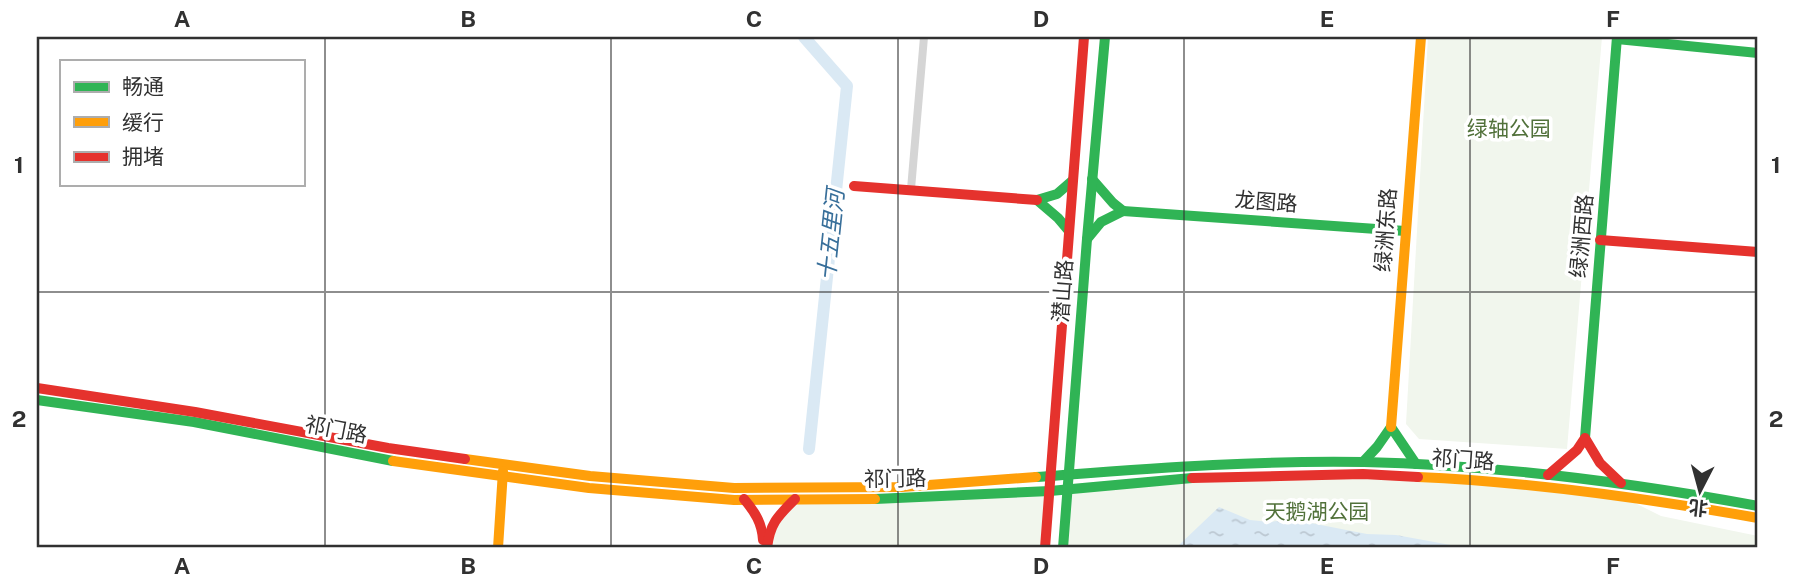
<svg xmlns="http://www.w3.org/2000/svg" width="1795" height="585" font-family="'Public Sans','Noto Sans SC',sans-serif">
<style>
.green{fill:#f1f6ed}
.water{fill:url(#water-ripples)}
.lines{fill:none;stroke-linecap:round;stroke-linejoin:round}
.river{stroke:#dae9f4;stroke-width:12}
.street{stroke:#d5d5d5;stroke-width:8}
.fast{stroke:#30b455;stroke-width:10}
.slow{stroke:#ff9f0a;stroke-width:10}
.jam{stroke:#e5322d;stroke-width:10}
.grid{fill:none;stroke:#313131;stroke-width:2;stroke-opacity:0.55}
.labels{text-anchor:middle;stroke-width:7;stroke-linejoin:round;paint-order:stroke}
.park-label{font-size:21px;fill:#51713a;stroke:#fff}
.street-label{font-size:21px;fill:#313131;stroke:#fff}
.water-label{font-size:23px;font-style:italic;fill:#386f9a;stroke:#fff}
.neatline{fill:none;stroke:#313131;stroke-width:2.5}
.grid-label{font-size:23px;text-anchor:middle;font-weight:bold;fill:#313131}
</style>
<defs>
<pattern id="water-ripples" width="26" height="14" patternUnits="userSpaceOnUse" patternTransform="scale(1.75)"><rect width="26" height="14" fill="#dae9f4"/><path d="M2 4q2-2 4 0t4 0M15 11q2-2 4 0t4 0" fill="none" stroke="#bcc8d2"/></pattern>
</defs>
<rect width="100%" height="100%" fill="#fff"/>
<g class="green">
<polygon points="1428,37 1602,37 1567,449 1419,439 1406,424"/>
<polygon points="1372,474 1619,495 1661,516 1758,536 1758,548 1063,548 1067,489"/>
<polygon points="1050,491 1045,548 767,548 769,531 795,499"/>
</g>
<polygon class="water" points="1219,507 1250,520 1270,522 1290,519 1367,534 1396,535 1467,548 1182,548 1179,545"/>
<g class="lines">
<polyline class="river" points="804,37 847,86 809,449"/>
<polyline class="street" points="911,189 924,37"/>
<g class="fast">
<polyline points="1617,39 1758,53"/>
<polyline points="1123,211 1405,231"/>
<polyline points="1069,231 1058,218 1037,200 1057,194 1072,181"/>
<polyline points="1087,239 1101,222 1123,211 1113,203 1092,179"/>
<polyline points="37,400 194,422 393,461"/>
<polyline points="1585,438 1617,37"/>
<polyline points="1363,462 1377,447 1391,427 1416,464"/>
<path d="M1036,477c109,-8 218,-17 328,-15 132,3 264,20 394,44"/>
<polyline points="875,499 1050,491 1192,478"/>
<polyline points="1063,548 1087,239 1105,37"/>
</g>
<g class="slow">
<polyline points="1391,427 1421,37"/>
<polyline points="465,459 590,476 734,488 902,487 1036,477"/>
<polyline points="393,461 589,488 734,500 875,499"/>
<path d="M1418,477c114,5 227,21 340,41"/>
<polyline points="498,548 503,471"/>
</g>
<g class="jam">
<polyline points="854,186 1037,200"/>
<polyline points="1600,240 1758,252"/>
<polyline points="37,388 195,412 388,448 465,459"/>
<polyline points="1548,475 1577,450 1585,438 1600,463 1621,483"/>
<polyline points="1192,478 1363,474 1418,477"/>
<path d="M744,499c11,13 18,24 19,41"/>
<path d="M767,548c3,-25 11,-32 28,-49"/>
<polyline points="1045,548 1084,37"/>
</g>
</g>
<path class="grid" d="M325,37v511M611,37v511M898,37v511M1184,37v511M1470,37v511M37,292h1721"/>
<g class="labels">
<g class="park-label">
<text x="1509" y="136">绿轴公园</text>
<text x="1317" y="519">天鹅湖公园</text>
</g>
<g class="street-label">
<text transform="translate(1266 202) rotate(4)" y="7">龙图路</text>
<text transform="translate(1386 230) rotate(-86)" y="7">绿洲东路</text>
<text transform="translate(1582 236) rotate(-85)" y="7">绿洲西路</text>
<text transform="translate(1063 291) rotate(-86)" y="7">潜山路</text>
<text transform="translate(336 430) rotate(11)" y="7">祁门路</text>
<text transform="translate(1463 460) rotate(4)" y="7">祁门路</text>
<text transform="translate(895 479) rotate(-1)" y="7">祁门路</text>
</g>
<g class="water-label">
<text transform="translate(831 235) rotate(-84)" y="8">十五里河</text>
</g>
</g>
<rect width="1795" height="585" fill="none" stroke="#ffffff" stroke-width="77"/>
<rect x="60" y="60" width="245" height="126" fill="#ffffff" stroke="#adadad" stroke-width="2"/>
<rect x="74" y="82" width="35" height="10" fill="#30b455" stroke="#adadad" stroke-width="2"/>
<text x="122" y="94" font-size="21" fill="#313131">畅通</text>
<rect x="74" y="117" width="35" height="10" fill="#ff9f0a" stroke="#adadad" stroke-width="2"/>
<text x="122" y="130" font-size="21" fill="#313131">缓行</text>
<rect x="74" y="152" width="35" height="10" fill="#e5322d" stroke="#adadad" stroke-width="2"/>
<text x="122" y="164" font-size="21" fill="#313131">拥堵</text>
<g transform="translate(1700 491) rotate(186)" stroke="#ffffff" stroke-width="5" paint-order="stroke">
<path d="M0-5L12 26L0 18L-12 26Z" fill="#313131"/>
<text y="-10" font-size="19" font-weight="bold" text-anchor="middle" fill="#313131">北</text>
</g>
<rect x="38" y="38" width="1718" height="508" class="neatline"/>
<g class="grid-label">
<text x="182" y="27">A</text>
<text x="468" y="27">B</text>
<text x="754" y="27">C</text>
<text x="1041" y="27">D</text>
<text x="1327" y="27">E</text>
<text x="1613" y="27">F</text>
<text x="19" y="173">1</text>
<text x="1776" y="173">1</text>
<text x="19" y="427">2</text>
<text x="1776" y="427">2</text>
<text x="182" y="574">A</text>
<text x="468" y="574">B</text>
<text x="754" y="574">C</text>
<text x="1041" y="574">D</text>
<text x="1327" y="574">E</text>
<text x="1613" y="574">F</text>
</g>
</svg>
